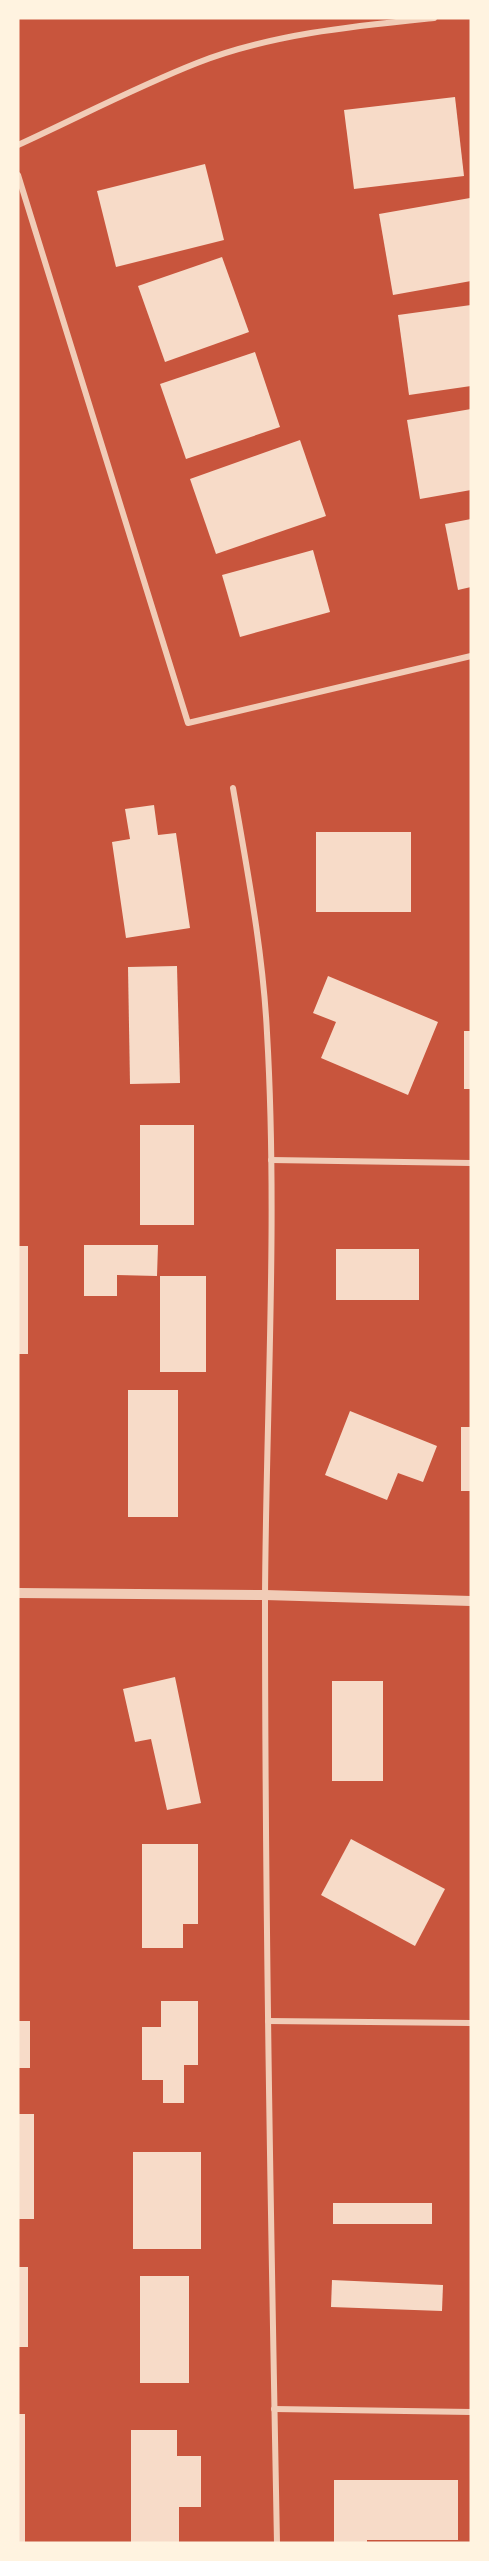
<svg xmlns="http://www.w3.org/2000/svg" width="489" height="2561" font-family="Manrope,sans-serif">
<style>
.building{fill:#f7dbc8}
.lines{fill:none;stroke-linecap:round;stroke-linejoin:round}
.minor{stroke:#f1ccb7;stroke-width:6}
.tertiary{stroke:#f1ccb7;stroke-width:10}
</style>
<rect width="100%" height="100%" fill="#c8553d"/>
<g class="building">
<polygon points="455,97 464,176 354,189 344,110"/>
<polygon points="205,164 224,240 116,267 97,191"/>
<polygon points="470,198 471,281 393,295 379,214"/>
<polygon points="222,257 249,332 165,362 138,286"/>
<polygon points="471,305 471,386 409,395 398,315"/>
<polygon points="255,352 280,427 186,459 160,384"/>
<polygon points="471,409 471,490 420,499 407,420"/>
<polygon points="300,440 326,516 216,554 190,479"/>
<polygon points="471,519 471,587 458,590 445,524"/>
<polygon points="313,550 330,612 240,637 222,575"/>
<polygon points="154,805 158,835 176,833 190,928 126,938 112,842 130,839 125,809"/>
<rect x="316" y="832" width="95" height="80"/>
<polygon points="177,966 180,1083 130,1084 128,967"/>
<polygon points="328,976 438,1022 408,1095 321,1058 336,1022 313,1013"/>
<rect x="464" y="1031" width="7" height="58"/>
<rect x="140" y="1125" width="54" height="100"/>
<polygon points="84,1245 158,1245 157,1276 117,1275 117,1296 84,1296"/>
<rect x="18" y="1246" width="10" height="108"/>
<rect x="336" y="1249" width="83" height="51"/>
<rect x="160" y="1276" width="46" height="96"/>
<rect x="128" y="1390" width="50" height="127"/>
<polygon points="350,1411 437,1446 423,1482 398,1473 387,1500 325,1475"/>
<rect x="461" y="1427" width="10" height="64"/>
<polygon points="175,1677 201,1803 167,1810 151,1739 135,1742 123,1689"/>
<rect x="332" y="1681" width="51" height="100"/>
<polygon points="351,1839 445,1889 415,1946 321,1895"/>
<polygon points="142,1844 198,1844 198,1924 183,1924 183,1948 142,1948"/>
<polygon points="161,2001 198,2001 198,2065 184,2065 184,2103 163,2103 163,2080 142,2080 142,2027 161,2027"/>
<rect x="18" y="2021" width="12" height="47"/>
<rect x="18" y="2114" width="16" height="105"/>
<rect x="133" y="2152" width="68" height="97"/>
<rect x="333" y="2203" width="99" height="21"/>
<rect x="18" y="2267" width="10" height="80"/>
<rect x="140" y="2276" width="49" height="107"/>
<polygon points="332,2280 443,2285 442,2311 331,2307"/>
<rect x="18" y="2414" width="7" height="128"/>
<polygon points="131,2430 177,2430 177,2456 201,2456 201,2507 179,2507 179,2543 131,2543"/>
<polygon points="334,2480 458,2480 458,2540 367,2540 367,2543 334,2543"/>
</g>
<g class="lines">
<g class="minor">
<path d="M18,145c59,-27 118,-58 179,-82 74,-29 158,-37 237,-45"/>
<polyline points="18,175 188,723 471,656"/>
<path d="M233,788c14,81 30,163 34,245 11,188 -1,377 -2,565 0,315 6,630 12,945"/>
<polyline points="271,1160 471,1163"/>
<polyline points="268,2021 471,2023"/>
<polyline points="274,2409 471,2412"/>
</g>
<polyline class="tertiary" points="18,1593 265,1595 471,1601"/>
</g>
<rect width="489" height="2561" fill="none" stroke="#fff3e0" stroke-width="39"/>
</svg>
